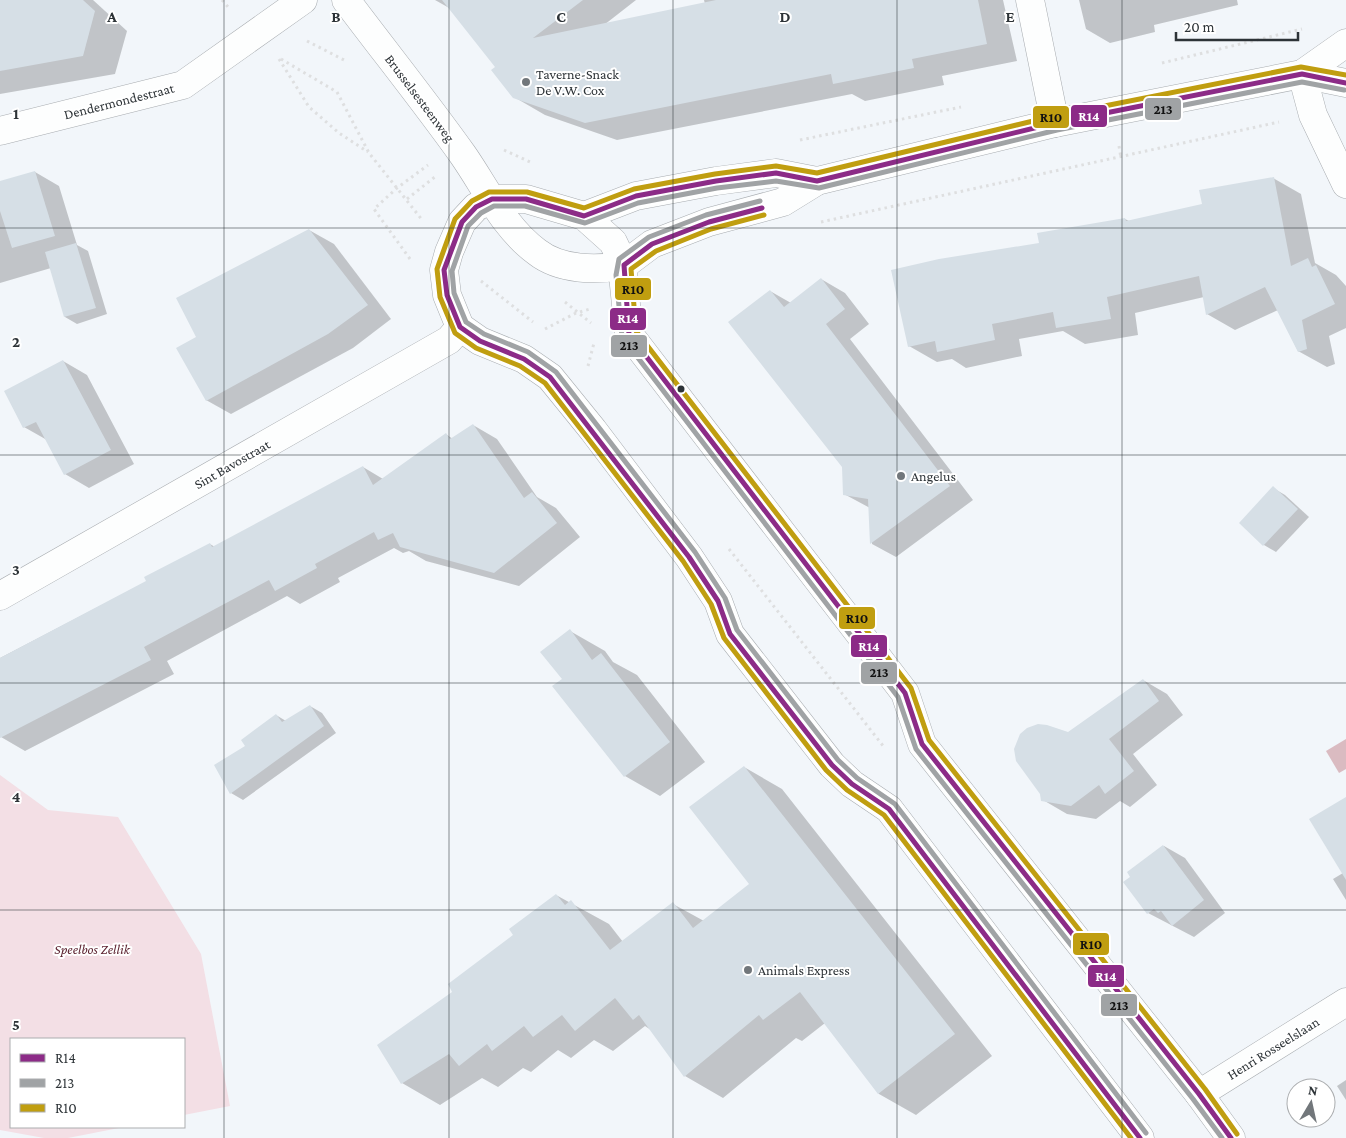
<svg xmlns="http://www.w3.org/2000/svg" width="1346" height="1138" font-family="'Crimson Pro',serif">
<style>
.green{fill:#f3dfe5}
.water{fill:#dabbc1}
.shadow{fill:#0003}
.building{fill:#d6dfe6}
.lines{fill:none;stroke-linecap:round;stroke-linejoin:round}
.minor-casing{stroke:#a8acb0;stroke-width:29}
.tertiary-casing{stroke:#a8acb0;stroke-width:29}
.path{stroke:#dedfe0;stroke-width:3;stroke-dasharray:2.5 4;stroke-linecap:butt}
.minor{stroke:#fdfefe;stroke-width:28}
.tertiary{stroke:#fdfefe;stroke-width:28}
.bus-1-casing{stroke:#fff;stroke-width:9}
.bus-2-casing{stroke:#fff;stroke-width:9}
.bus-3-casing{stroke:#fff;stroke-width:9}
.bus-1{stroke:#8c2b87;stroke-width:5}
.bus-2{stroke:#a0a3a5;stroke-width:5}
.bus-3{stroke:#c09e10;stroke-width:5}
.grid{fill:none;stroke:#2d3337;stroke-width:1;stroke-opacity:0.55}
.poi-dot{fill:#72777b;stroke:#fff;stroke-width:2}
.bus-dot{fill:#2d3337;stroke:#fff;stroke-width:2}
.labels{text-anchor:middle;stroke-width:4;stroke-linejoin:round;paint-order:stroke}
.poi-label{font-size:14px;fill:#2d3337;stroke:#fff;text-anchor:start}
.street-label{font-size:14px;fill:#2d3337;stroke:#fff}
.park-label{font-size:14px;font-style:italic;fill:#5d2532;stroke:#fff}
.grid-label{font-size:16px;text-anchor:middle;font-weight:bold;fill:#2d3337;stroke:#fff;stroke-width:4;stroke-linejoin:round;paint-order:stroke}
.line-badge{stroke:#fff;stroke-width:2}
.badge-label{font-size:14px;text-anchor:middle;font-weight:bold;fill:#fff}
.pale-badge-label{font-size:14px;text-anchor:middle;font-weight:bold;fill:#111}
</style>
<rect width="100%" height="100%" fill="#f2f6fa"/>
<polygon class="green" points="0,775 48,810 118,817 201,954 230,1106 184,1115 184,1039 11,1039 11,1127 124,1127 68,1138 44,1138 0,1130"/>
<polygon class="water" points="1346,739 1346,769 1339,773 1326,751"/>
<g class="shadow">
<polygon points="0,0 93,0 127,31 115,74 0,94"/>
<polygon points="435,0 636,0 604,25 705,4 704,0 1003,0 1017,61 942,76 944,85 865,101 852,94 617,140 545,115 514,97 497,67 451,9"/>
<polygon points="1079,0 1237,0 1238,5 1154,25 1155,32 1110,43 1086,29"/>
<polygon points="35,172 59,186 77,245 88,251 107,314 77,324 65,317 51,268 0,283 0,182"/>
<polygon points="1273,178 1301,194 1315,263 1336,275 1346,286 1346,328 1329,336 1335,364 1327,367 1298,351 1278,310 1235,330 1207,314 1204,297 1135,313 1138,335 1085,344 1063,331 1019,339 1022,356 966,368 952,359 937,362 909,346 1040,245 1125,219 1129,221 1204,205"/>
<polygon points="309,230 334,244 391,319 353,348 231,414 206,400 197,338"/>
<polygon points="821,279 845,293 869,324 850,339 973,500 896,557 872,544 870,508 844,494 843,467 770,291 791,303"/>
<polygon points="63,361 87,375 134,464 89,488 65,474 47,440 24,427"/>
<polygon points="473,425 497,439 537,497 556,508 580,537 519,586 426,561 409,551 403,553 394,548 338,578 340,582 300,604 287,596 167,661 174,674 25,751 1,737 0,658 148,581 210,544 215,547 363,467 383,479 447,435 453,439"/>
<polygon points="1273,488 1285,495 1309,517 1276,552 1264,545 1241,523"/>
<polygon points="570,631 605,651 613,662 637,675 705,762 660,796 625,776 563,679"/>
<polygon points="1143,680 1167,694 1183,715 1133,754 1157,785 1130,807 1120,801 1096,819 1067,814 1043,800 1068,733"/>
<polygon points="310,706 322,713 336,733 243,800 231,793 247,746 276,715 286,721"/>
<polygon points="744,767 782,789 992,1056 916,1115 879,1094 825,1023 802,1041 796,1038 723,1098 685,1076 651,1030 645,1026 613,1051 594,1040 571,1058 558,1050 531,1072 523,1068 498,1087 482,1078 440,1105 402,1083 453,992 556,895 609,924 623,942 673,904 704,921 751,884"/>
<polygon points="1346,798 1346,900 1333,879 1343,873"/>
<polygon points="1164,846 1185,858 1225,913 1194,937 1148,913"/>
<polygon points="1346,1080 1346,1100 1337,1086"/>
</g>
<g class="building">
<polygon points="0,0 83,0 95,11 83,56 0,71"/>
<polygon points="442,0 583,0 533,38 716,0 978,0 987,44 912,59 914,68 833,84 831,74 585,123 513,98 491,70 495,67"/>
<polygon points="35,171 55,236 12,248 0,211 0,181"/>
<polygon points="1274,177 1291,266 1308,258 1312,267 1316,265 1335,304 1302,320 1307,349 1298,352 1265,287 1206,315 1199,276 1107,297 1111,319 1056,328 1053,312 992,324 995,340 937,352 935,341 908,347 891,270 939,259 1039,243 1037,233 1125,218 1126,221 1202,204 1199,190"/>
<polygon points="309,229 368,305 328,334 206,401 176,348 196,337 176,298"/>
<polygon points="76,243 96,308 64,317 45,252"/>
<polygon points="821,278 845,309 826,324 950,486 870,544 868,499 843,495 842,467 728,322 770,290 784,307"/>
<polygon points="63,360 111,450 64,475 36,422 23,428 4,391"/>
<polygon points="473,424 524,498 532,492 557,523 494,573 400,547 393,533 378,540 374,532 315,564 317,568 275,591 269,580 144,647 151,660 0,738 0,658 146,581 144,577 210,543 212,547 363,466 373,485 446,433 450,439"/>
<polygon points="1273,486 1298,509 1263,546 1239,523"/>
<polygon points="570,629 592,660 601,653 670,742 624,777 552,686 562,679 540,652"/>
<polygon points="1143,679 1159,701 1109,739 1134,771 1105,794 1099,785 1071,806 1041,801 1040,794 1016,761 1014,749 1020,734 1027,728 1038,724 1047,725 1068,732"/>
<polygon points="310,705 324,726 230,794 214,765 245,746 241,740 276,714 282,722"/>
<polygon points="744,766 955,1034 878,1094 800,992 763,1020 759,1015 684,1077 639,1015 633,1020 615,998 575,1031 562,1015 533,1037 524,1026 492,1051 487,1044 459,1066 449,1054 401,1084 377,1045 452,992 448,984 513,935 509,929 556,894 565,905 571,900 610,950 673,902 693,928 749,884 689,807"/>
<polygon points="1346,797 1346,880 1309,819"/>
<polygon points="1163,845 1204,900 1172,926 1161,911 1158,913 1154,909 1147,914 1123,882 1130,877 1127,872"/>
</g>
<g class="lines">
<g class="minor-casing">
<g id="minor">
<path d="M346,0c39,52 80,103 117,155 23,33 41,73 74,97 23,18 60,19 87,13"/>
<polyline points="1030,0 1055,123"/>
<polyline points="1302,74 1313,115 1346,184"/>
<polyline points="0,131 183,85 303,0"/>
<polyline points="0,596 449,340 460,327"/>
<polyline points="1199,1094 1346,1002"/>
</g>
</g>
<g class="tertiary-casing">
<g id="tertiary">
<polyline points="1302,74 1346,83"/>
<polyline points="584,216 636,196 716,181 776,173 817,181"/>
<polyline points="624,265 652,244 709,222 783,202 817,181 1055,123 1302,74 1346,43"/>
<polyline points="1140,1138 889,809 852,784 832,765 730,634 718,601 689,557 593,430 550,377 524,359 480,341 460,327 447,295 444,270 449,252 462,222 476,207 492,199 526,199 584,216 613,242 624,265 623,275 629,334 905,693 922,744 1199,1094 1231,1138"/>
</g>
</g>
<g class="path">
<polyline points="222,0 229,8"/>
<polyline points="307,41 346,61"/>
<polyline points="279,59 309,107 339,133 368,152"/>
<polyline points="281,59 337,92 369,153 423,221"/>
<polyline points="1162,63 1302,29"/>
<polyline points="800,140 961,107"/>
<polyline points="1119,146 1121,158"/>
<polyline points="504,150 530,162"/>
<polyline points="407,199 436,176"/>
<polyline points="821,222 1279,122"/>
<polyline points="410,259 374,209 397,188 428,165"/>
<polyline points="481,281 533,322"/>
<polyline points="565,302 591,323"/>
<polyline points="545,329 576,313 590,309"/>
<polyline points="588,366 594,343"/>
<polyline points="729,549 884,747"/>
</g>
<use href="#minor" class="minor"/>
<use href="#tertiary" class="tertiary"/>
<g class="bus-1-casing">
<g id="bus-1">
<polyline points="762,208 709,222 652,244 624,265 629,334 905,693 922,744 1199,1094 1231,1138"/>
<polyline points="1140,1138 889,809 852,784 832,765 730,634 718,601 689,557 550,377 524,359 480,341 460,327 447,295 444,270 462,222 476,207 492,199 526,199 584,216 636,196 716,181 776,173 817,181 1055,123 1302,74 1346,83"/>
</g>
</g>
<g class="bus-2-casing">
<g id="bus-2">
<polyline points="760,201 706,215 649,237 619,259 616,275 622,337 898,697 916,749 1193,1099 1222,1138"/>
<polyline points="1146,1133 895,804 857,778 838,760 737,630 725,598 695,552 556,372 528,352 484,334 466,322 454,293 452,271 468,226 481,213 494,206 525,206 585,223 638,203 717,188 776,181 819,188 1057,130 1302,82 1344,90"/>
</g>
</g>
<g class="bus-3-casing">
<g id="bus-3">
<polyline points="764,215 711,229 656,251 631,269 636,331 911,688 929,740 1205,1089 1237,1134"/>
<polyline points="1131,1138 884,815 847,790 826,770 724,638 711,604 683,561 545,383 520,366 476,348 455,333 440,297 437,269 455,219 472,201 489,192 527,192 584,208 634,189 715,174 776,166 817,173 1054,116 1301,67 1346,75"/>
</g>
</g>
<use href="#bus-1" class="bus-1"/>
<use href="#bus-2" class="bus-2"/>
<use href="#bus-3" class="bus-3"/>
</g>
<path class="grid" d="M224,0v1138M449,0v1138M673,0v1138M897,0v1138M1122,0v1138M0,228h1346M0,455h1346M0,683h1346M0,910h1346"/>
<g class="poi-dot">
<circle cx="526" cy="82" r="5"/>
<circle cx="901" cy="476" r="5"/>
<circle cx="748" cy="970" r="5"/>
</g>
<circle class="bus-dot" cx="681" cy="389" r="4.5"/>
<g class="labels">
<g class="poi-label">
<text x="536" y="79">Taverne-Snack<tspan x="536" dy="16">De V.W. Cox</tspan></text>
<text x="911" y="481">Angelus</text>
<text x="758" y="975">Animals Express</text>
</g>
<g class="street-label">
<text transform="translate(420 98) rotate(53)" y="5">Brusselsesteenweg</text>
<text transform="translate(119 101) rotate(-14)" y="5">Dendermondestraat</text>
<text transform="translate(232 464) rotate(-30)" y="5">Sint Bavostraat</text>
<text transform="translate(1273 1048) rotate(-32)" y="5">Henri Rosseelslaan</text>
</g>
<g class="park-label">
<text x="92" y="954">Speelbos Zellik</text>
</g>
</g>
<g class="grid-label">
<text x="112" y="22">A</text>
<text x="336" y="22">B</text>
<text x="561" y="22">C</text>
<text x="785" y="22">D</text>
<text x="1010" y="22">E</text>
<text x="16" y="119">1</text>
<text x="16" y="347">2</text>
<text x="16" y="575">3</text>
<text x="16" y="802">4</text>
<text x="16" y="1030">5</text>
</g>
<g class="line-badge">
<rect x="1144" y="97" width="38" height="24" rx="5" fill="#a0a3a5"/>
<rect x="1070" y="104" width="38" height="24" rx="5" fill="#8c2b87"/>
<rect x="1032" y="105" width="38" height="24" rx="5" fill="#c09e10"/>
<rect x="614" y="277" width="38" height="24" rx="5" fill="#c09e10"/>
<rect x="609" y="307" width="38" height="24" rx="5" fill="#8c2b87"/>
<rect x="610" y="334" width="38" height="24" rx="5" fill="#a0a3a5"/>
<rect x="838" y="606" width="38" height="24" rx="5" fill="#c09e10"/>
<rect x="850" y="634" width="38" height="24" rx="5" fill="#8c2b87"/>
<rect x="860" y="661" width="38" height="24" rx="5" fill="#a0a3a5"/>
<rect x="1072" y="932" width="38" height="24" rx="5" fill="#c09e10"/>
<rect x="1087" y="964" width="38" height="24" rx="5" fill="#8c2b87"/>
<rect x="1100" y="993" width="38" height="24" rx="5" fill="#a0a3a5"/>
</g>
<g class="badge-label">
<text x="1089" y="121">R14</text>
<text x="628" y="323">R14</text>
<text x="869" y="651">R14</text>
<text x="1106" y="981">R14</text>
</g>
<g class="pale-badge-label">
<text x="1163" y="114">213</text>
<text x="1051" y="122">R10</text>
<text x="633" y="294">R10</text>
<text x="629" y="350">213</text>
<text x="857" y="623">R10</text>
<text x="879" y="677">213</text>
<text x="1091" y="949">R10</text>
<text x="1119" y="1010">213</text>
</g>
<rect x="10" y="1038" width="175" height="90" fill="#ffffff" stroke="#abadaf"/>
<rect x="20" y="1054" width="25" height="8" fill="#8c2b87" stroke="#abadaf"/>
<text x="55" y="1063" font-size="15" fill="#2d3337">R14</text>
<rect x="20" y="1079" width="25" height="8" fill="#a0a3a5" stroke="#abadaf"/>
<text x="55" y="1088" font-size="15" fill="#2d3337">213</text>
<rect x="20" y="1104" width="25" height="8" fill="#c09e10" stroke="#abadaf"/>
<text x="55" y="1113" font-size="15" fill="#2d3337">R10</text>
<g transform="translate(1311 1103) rotate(9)"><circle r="24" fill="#ffffff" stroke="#abadaf"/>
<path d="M0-4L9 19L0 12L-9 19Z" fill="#72777b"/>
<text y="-8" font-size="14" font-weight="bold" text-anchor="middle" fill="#2d3337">N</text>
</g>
<path d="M1176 32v8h122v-8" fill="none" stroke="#2d3337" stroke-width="2.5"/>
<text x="1184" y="32" font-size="15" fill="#2d3337" stroke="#ffffff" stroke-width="4" paint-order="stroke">20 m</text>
</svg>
